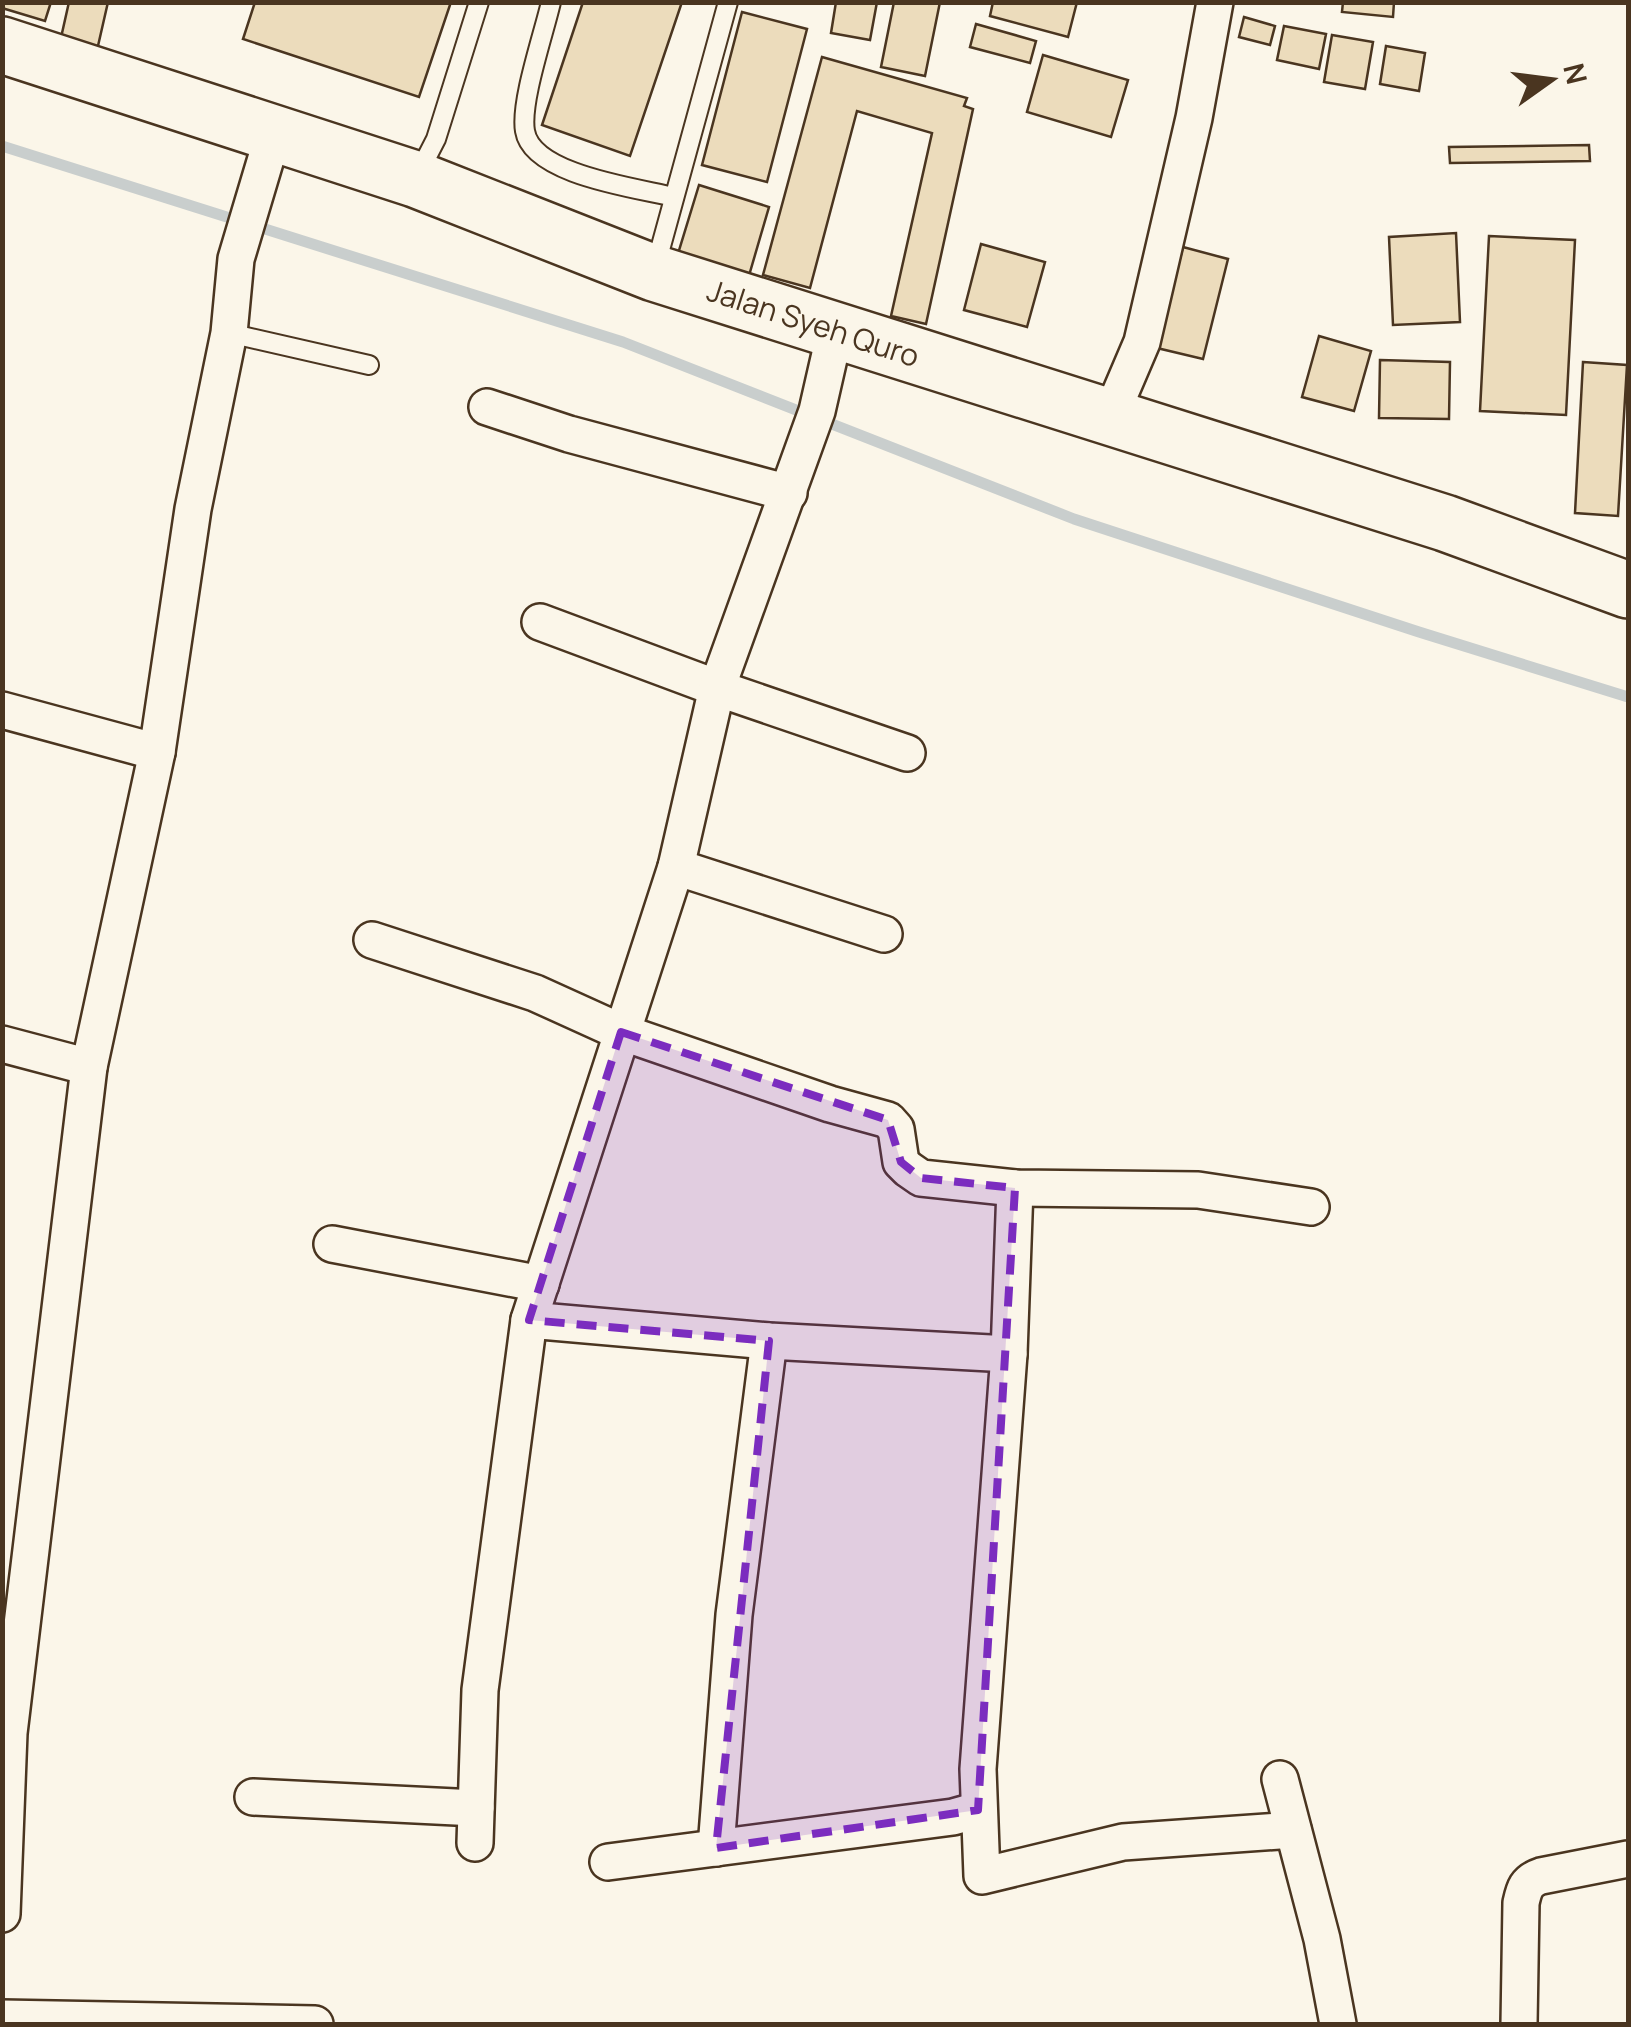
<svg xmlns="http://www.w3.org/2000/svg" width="1631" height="2027" font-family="Manrope,sans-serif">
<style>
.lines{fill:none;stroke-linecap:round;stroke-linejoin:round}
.stream{stroke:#c9cecd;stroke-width:11}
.building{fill:#ecdcbc;stroke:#4a3520;stroke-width:2.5}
.lane-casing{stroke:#4a3520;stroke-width:22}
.street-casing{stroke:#4a3520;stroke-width:40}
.primary-casing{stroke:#4a3520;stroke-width:60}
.lane{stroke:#fbf6e9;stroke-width:18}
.street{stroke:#fbf6e9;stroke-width:35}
.primary{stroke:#fbf6e9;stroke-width:55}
.marked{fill:#7b2cbf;fill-opacity:0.2;stroke:#7b2cbf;stroke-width:8;stroke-dasharray:20 12;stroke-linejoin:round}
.labels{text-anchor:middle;stroke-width:8;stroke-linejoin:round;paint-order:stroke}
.street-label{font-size:30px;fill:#4a3520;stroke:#fbf6e9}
</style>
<rect width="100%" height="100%" fill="#fbf6e9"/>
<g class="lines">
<polyline class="stream" points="2,146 623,342 1074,519 1419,632 1628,697"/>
</g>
<g class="building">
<polygon points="2,2 51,2 45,21 2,8"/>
<polygon points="69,2 108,2 95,59 58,51"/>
<polygon points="255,2 451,2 419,97 243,39"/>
<polygon points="583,2 682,2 630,156 542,125"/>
<polygon points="836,2 877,2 870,40 831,33"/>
<polygon points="894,2 940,2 925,76 881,67"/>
<polygon points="993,2 1077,2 1068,37 990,16"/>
<polygon points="1343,2 1394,2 1393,17 1342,12"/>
<polygon points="742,12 807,29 767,182 702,165"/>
<polygon points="1244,17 1275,26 1270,45 1239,37"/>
<polygon points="976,24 1036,41 1030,63 970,47"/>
<polygon points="1284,26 1326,34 1319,69 1277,60"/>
<polygon points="1332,35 1373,42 1365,89 1324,82"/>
<polygon points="1386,46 1425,53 1419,91 1380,84"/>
<polygon points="1043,55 1128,80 1111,137 1027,112"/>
<polygon points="822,57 967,98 964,106 973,109 926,324 891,316 932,133 857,111 810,288 763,275"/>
<polygon points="1589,145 1590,161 1450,163 1449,147"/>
<polygon points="699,185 769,207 748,279 677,257"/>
<polygon points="1456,233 1460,322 1393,325 1389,237"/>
<polygon points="1489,236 1575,240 1566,415 1480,411"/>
<polygon points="981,244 1045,262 1027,327 964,310"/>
<polygon points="1183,247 1228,259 1203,359 1157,348"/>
<polygon points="1319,336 1371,351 1354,411 1302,397"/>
<polygon points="1380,360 1450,362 1449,419 1379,418"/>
<polygon points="1583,362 1627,365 1618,516 1575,513"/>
</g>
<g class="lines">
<g class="lane-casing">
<g id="lane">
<path d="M551,2c-7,31 -31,100 -26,129 7,44 112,57 149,66"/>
<polyline points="417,176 436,139 479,2"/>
<polyline points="655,268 728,2"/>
<polyline points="229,333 369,365"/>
</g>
</g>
<g class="street-casing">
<g id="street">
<polyline points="487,407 569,434 789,493"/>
<polyline points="1110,417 1142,342 1194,118 1215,2"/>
<polyline points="540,622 717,688 907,753"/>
<polyline points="2,710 157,752"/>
<polyline points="676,867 884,934"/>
<polyline points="372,940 535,993 621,1032 830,1104 888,1120 896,1129 901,1162 908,1169 921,1178 1015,1188 1198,1190 1311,1207"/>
<polyline points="2,1044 89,1067"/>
<polyline points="1015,1188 1009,1354 978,1769 982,1876 1123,1842 1293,1830"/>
<polyline points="332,1244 541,1284"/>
<polyline points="529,1320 769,1341 1009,1354"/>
<polyline points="1280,1779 1322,1939 1338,2024"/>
<polyline points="253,1797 476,1808"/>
<polyline points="475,1843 480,1690 529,1320 676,867 717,688 817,411 835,332"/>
<polyline points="716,1848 734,1615 769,1341"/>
<polyline points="608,1862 953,1817 978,1810"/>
<polyline points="2,1914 9,1733 89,1067 157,752 193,509 229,333 236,259 273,135"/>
<polyline points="2,2018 315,2024"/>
<path d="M1519,2024l2,-121c3,-14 5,-22 20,-27l87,-17"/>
</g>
</g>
<g class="primary-casing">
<polyline id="primary" points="2,45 415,179 654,273 1445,523 1628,590"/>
</g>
<use href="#lane" class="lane"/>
<use href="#street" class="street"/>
<use href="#primary" class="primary"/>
</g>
<path class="marked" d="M621,1032l267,88 13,42 20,16 94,10 -37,622 -262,38 53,-507 -240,-21z"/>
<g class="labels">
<g class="street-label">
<text transform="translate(813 324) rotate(18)" y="10">Jalan Syeh Quro</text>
</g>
</g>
<rect width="1631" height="2027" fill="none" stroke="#4a3520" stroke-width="10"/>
<g transform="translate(1551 80) rotate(76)" stroke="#fbf6e9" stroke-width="8" paint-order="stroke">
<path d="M0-8L18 38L0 25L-18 38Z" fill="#4a3520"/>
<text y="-15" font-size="28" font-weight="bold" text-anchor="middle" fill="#4a3520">N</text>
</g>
</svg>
